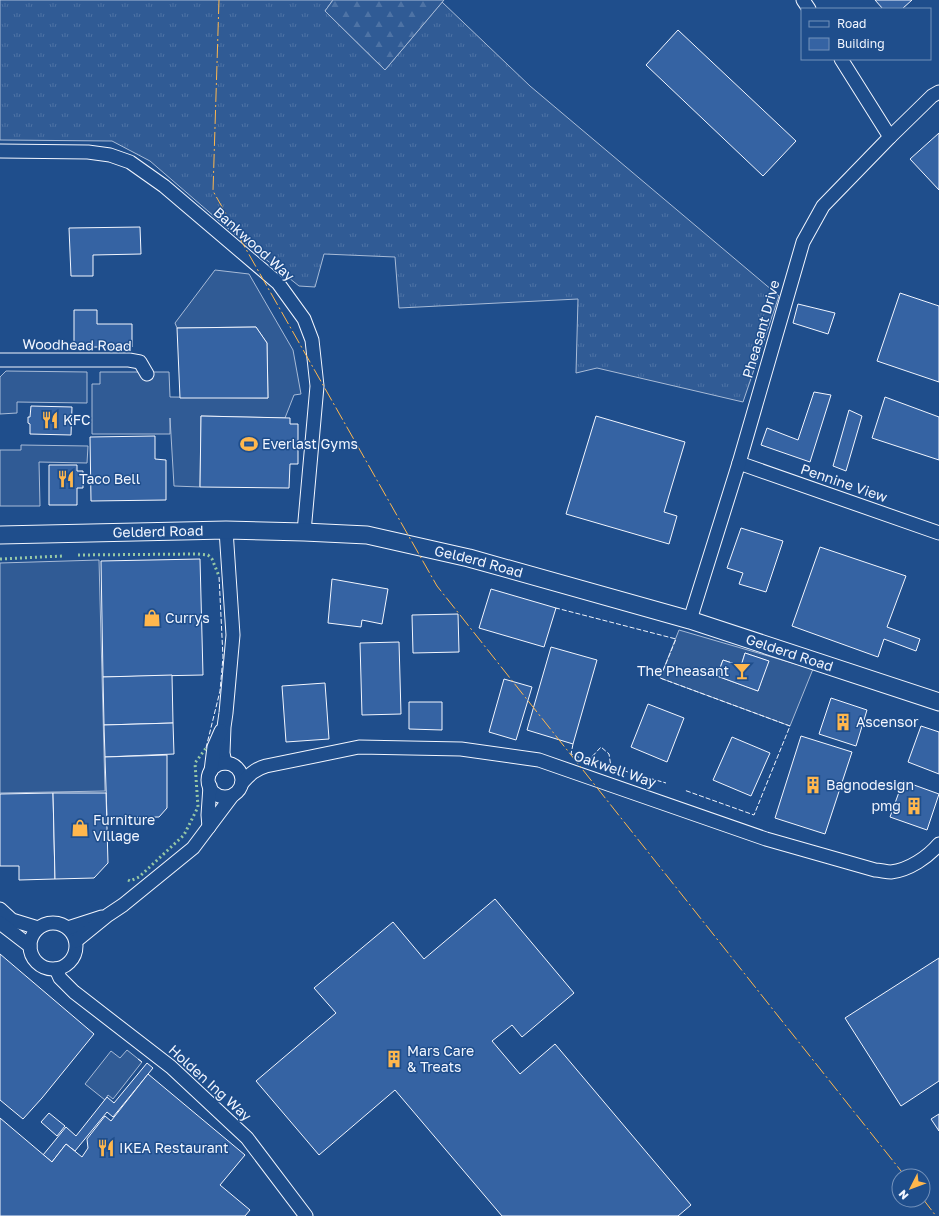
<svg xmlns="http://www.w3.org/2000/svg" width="939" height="1216" font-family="'Golos Text',sans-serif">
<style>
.grass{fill:url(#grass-tufts);stroke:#a8bbd7}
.forest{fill:url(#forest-firs);stroke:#a8bbd7}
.built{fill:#305b95;stroke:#a8bbd7;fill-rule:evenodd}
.building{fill:#3563a3;stroke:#f2f6ff}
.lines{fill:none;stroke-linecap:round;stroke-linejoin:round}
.minor-casing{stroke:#f2f6ff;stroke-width:15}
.major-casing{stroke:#f2f6ff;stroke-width:19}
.minor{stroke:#1f4e8c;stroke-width:13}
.major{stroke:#1f4e8c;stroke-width:17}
.hedge{stroke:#97c8a6;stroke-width:3;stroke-dasharray:2 3;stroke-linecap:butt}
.fence{stroke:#f2f6ff;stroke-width:1;stroke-dasharray:5 2;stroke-linecap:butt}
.power{stroke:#ffb74d;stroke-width:1;stroke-dasharray:14 3 2 3;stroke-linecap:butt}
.labels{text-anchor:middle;stroke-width:3;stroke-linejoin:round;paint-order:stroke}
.street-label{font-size:14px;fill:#f2f6ff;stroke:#1f4e8c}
.poi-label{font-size:14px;fill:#f2f6ff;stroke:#1f4e8c;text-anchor:start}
</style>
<defs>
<pattern id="grass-tufts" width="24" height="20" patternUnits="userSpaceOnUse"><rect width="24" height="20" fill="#305b95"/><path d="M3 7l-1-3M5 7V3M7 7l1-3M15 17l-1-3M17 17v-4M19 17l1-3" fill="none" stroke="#4e73a5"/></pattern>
<pattern id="forest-firs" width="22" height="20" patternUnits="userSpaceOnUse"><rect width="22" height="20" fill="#305b95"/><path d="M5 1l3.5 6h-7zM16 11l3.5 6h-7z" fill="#4e73a5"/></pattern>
</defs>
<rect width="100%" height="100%" fill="#1f4e8c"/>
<polygon class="grass" points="0,0 333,0 325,11 385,70 442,2 530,86 779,296 743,402 597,368 576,373 578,299 399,308 395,257 324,254 315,287 299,286 238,237 150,161 112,141 0,140"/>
<polygon class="forest" points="333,0 444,0 385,70 325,11"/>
<g class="built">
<polygon points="215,270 249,274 293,350 301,394 294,395 285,418 201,416 200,487 174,486 170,418 170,434 92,434 92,384 100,384 100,372 169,372 170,397 268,398 267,343 256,327 177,328 175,323"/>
<polygon points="6,371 87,372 87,403 17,402 17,413 0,414 0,377"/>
<polygon points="21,445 88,446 87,463 39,462 40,506 0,506 0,450 21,450"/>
<polygon points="99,560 105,791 0,793 0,563"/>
<path d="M679,630l134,39 -23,57 -130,-48zM745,653l23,8 -10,30 -41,-15 6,-16 18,6z"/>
<polygon points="127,1050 142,1062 113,1099 108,1095 105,1100 85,1084 111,1051 120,1058"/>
</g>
<g class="building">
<polygon points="875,0 912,0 902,9 883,9"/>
<polygon points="678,30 796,141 763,176 646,65"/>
<polygon points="939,133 939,190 910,159"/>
<polygon points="140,227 141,254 93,255 93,276 71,276 69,228"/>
<polygon points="900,293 939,306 939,382 877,361"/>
<polygon points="798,304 835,313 828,334 793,323"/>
<polygon points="74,310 97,310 97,324 132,324 132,347 74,347"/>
<polygon points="256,327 267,343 268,398 180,398 177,328"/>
<polygon points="814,392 831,395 810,462 761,445 767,428 798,440"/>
<polygon points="885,397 939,417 939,460 872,438"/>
<polygon points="31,406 72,407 71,435 30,434 30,424 28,423 28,417 30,417"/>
<polygon points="849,410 862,416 846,471 833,466"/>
<polygon points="201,416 290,418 290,424 298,424 298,464 290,464 289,488 200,487"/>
<polygon points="596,416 685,442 664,512 677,516 669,544 566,514"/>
<polygon points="155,436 155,459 166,460 166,500 91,501 90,437"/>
<polygon points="49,465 77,465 77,471 83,471 83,488 77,488 77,505 49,505"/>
<polygon points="741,528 783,541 766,592 739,584 743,573 727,568"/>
<polygon points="820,547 906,576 887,627 920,639 916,651 884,639 878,657 792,626"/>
<polygon points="200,559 203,675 103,677 101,561"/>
<polygon points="332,579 388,589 382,624 362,620 361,627 328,623"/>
<polygon points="491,589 556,608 544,647 479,628"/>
<polygon points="458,614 459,652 413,653 412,615"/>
<polygon points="399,642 401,714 362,715 360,643"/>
<polygon points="551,647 597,660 573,744 527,730"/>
<polygon points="745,653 769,661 758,691 717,676 723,660 741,666"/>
<polygon points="172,675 173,723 104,725 103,677"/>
<polygon points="504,679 532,687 516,740 489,732"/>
<polygon points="325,683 329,739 286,742 282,686"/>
<polygon points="831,698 867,710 856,746 819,734"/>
<polygon points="409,702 442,702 442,730 409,729"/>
<polygon points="648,704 684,718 667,762 631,747"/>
<polygon points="173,723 174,754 105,757 104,725"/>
<polygon points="921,726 939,732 939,774 908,762"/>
<polygon points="801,736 852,752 825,834 775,818"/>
<polygon points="732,737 770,753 751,796 713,780"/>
<polygon points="167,755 167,808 159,817 107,818 105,757"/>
<polygon points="903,781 939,794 927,830 890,817"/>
<polygon points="53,793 55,879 19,880 19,866 0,866 0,794"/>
<polygon points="53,793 106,793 108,863 94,878 55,879"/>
<polygon points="495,899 574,993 522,1037 512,1025 492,1041 520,1074 555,1044 691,1205 678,1216 502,1216 395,1090 319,1155 256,1081 336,1013 314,988 393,922 424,959"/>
<polygon points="0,954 94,1034 42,1098 23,1119 0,1100"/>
<polygon points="939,958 939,1081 901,1106 845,1018"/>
<polygon points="147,1063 153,1068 113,1117 107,1112 75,1151 66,1144 52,1162 43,1155 66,1127 76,1136 107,1097 114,1103"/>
<polygon points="148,1074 245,1155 220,1185 250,1210 245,1216 0,1216 0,1118 52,1162 66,1144 82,1157 88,1148 87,1139 105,1116 111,1121"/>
<polygon points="49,1113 65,1126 57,1136 41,1122"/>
<polygon points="939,1114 939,1131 931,1119"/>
</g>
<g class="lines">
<g class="minor-casing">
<g id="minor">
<polyline points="803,0 809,9"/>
<polyline points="841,59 890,137"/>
<polyline points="0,151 88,152 110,155 130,162 164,186 278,283 304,319 312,340 317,386 304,532"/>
<polyline points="0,360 129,360 140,362 147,374"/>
<polyline points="739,463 939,533"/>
<polyline points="690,620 739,463 803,242 823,206 890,137 932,96 939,92"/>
<polyline points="225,763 223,753 224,727 226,713 233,635 226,530"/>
<circle cx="225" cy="780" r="17"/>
<polyline points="211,771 214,747 221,731"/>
<path d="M242,783c7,-8 13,-14 24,-17l93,-19 102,2 78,11 227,79 109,31c5,0 11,2 16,2 18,-2 37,-15 48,-28"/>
<polyline points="209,827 208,815 210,786"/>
<polyline points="0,909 12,920 38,928"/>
<circle cx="53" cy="946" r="23"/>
<polyline points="0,923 30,946"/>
<polyline points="68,928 102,917"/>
<polyline points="76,941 108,915 123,905 193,848 232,796"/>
<polyline points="56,969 60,978 74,992 171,1067 247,1138 306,1216"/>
</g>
</g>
<g class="major-casing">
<g id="major">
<path id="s1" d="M0,535l226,-5 78,2 63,3 102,23 221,62 249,82"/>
</g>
</g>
<use href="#minor" class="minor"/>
<use href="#major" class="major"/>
<g class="hedge">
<polyline points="78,555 197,554 208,555 212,559 219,576"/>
<polyline points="0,559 63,556"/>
<polyline points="128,880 130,881 139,877 184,835 198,807 195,763 206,748"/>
</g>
<g class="fence">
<polyline points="556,609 556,608 676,639 660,678 790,726 754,815 684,790"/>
<polyline points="573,744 571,754 588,761 601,747 609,754 611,767 666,783"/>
<polyline points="206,748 220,691 223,657 219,576"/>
<polyline points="138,1059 142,1062"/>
</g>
<g class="power">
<polyline points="219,0 213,191 437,586 905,1176"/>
<polyline points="923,1199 936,1216"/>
</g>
</g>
<defs>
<g id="restaurant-bare" transform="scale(1.38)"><path d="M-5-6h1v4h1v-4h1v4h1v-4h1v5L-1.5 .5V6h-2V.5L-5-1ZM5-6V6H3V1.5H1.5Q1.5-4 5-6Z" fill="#ffb74d" stroke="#1f4e8c" stroke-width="2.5" paint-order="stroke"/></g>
<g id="stadium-bare" transform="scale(1.38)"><path d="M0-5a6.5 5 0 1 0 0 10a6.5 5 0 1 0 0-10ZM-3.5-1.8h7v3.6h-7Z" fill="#ffb74d" stroke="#1f4e8c" stroke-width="2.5" paint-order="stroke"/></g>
<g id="shop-bare" transform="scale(1.38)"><path d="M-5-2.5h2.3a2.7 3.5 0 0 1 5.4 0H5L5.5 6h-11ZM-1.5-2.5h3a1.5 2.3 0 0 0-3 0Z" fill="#ffb74d" stroke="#1f4e8c" stroke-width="2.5" paint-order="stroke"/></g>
<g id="bar-bare" transform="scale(1.38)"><path d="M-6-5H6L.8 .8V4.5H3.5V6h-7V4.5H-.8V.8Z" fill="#ffb74d" stroke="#1f4e8c" stroke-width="2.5" paint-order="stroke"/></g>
<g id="building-bare" transform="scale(1.38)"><path d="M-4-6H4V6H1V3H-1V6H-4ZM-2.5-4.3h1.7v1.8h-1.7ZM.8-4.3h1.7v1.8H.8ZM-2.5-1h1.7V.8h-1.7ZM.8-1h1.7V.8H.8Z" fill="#ffb74d" stroke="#1f4e8c" stroke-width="2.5" paint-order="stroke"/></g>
</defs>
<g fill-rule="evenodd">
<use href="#restaurant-bare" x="50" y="420"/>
<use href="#stadium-bare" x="249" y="444"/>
<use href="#restaurant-bare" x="66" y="479"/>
<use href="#shop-bare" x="152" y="618"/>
<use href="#bar-bare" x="742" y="671"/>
<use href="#building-bare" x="843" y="722"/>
<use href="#building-bare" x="813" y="785"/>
<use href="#building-bare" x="914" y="806"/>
<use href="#shop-bare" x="80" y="828"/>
<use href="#building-bare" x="394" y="1059"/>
<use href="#restaurant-bare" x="106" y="1148"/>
</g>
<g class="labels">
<g class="street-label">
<text transform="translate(254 244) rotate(42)" y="5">Bankwood Way</text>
<text transform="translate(761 329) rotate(-74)" y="5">Pheasant Drive</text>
<text transform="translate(77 345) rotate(1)" y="5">Woodhead Road</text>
<text transform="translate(844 483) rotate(19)" y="5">Pennine View</text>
<text dy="5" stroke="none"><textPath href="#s1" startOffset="158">Gelderd Road</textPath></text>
<text dy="5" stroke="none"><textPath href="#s1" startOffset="482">Gelderd Road</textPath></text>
<text dy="5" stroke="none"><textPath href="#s1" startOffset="806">Gelderd Road</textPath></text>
<text transform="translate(615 769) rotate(19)" y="5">Oakwell Way</text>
<text transform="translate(210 1083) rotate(42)" y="5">Holden Ing Way</text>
</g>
<g class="poi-label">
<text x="63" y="425">KFC</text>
<text x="262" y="449">Everlast Gyms</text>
<text x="79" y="484">Taco Bell</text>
<text x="165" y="623">Currys</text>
<text x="729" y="676" text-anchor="end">The Pheasant</text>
<text x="856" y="727">Ascensor</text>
<text x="826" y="790">Bagnodesign</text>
<text x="901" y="811" text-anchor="end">pmg</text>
<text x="93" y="825">Furniture<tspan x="93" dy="16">Village</tspan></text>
<text x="407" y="1056">Mars Care<tspan x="407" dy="16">&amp; Treats</tspan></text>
<text x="119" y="1153">IKEA Restaurant</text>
</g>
</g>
<rect x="801" y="8" width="130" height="52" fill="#1f4e8c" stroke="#7391ba"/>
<rect x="809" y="21" width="20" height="6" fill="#1f4e8c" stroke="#7391ba"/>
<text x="837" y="28" font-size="12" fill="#f2f6ff">Road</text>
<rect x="809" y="38" width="20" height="12" fill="#3563a3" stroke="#7391ba"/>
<text x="837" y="48" font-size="12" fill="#f2f6ff">Building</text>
<g transform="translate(911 1188) rotate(228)"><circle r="19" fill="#1f4e8c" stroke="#7391ba"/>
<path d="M0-3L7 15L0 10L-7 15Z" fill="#ffb74d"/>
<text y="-6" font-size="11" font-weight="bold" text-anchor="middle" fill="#f2f6ff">N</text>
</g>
</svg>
